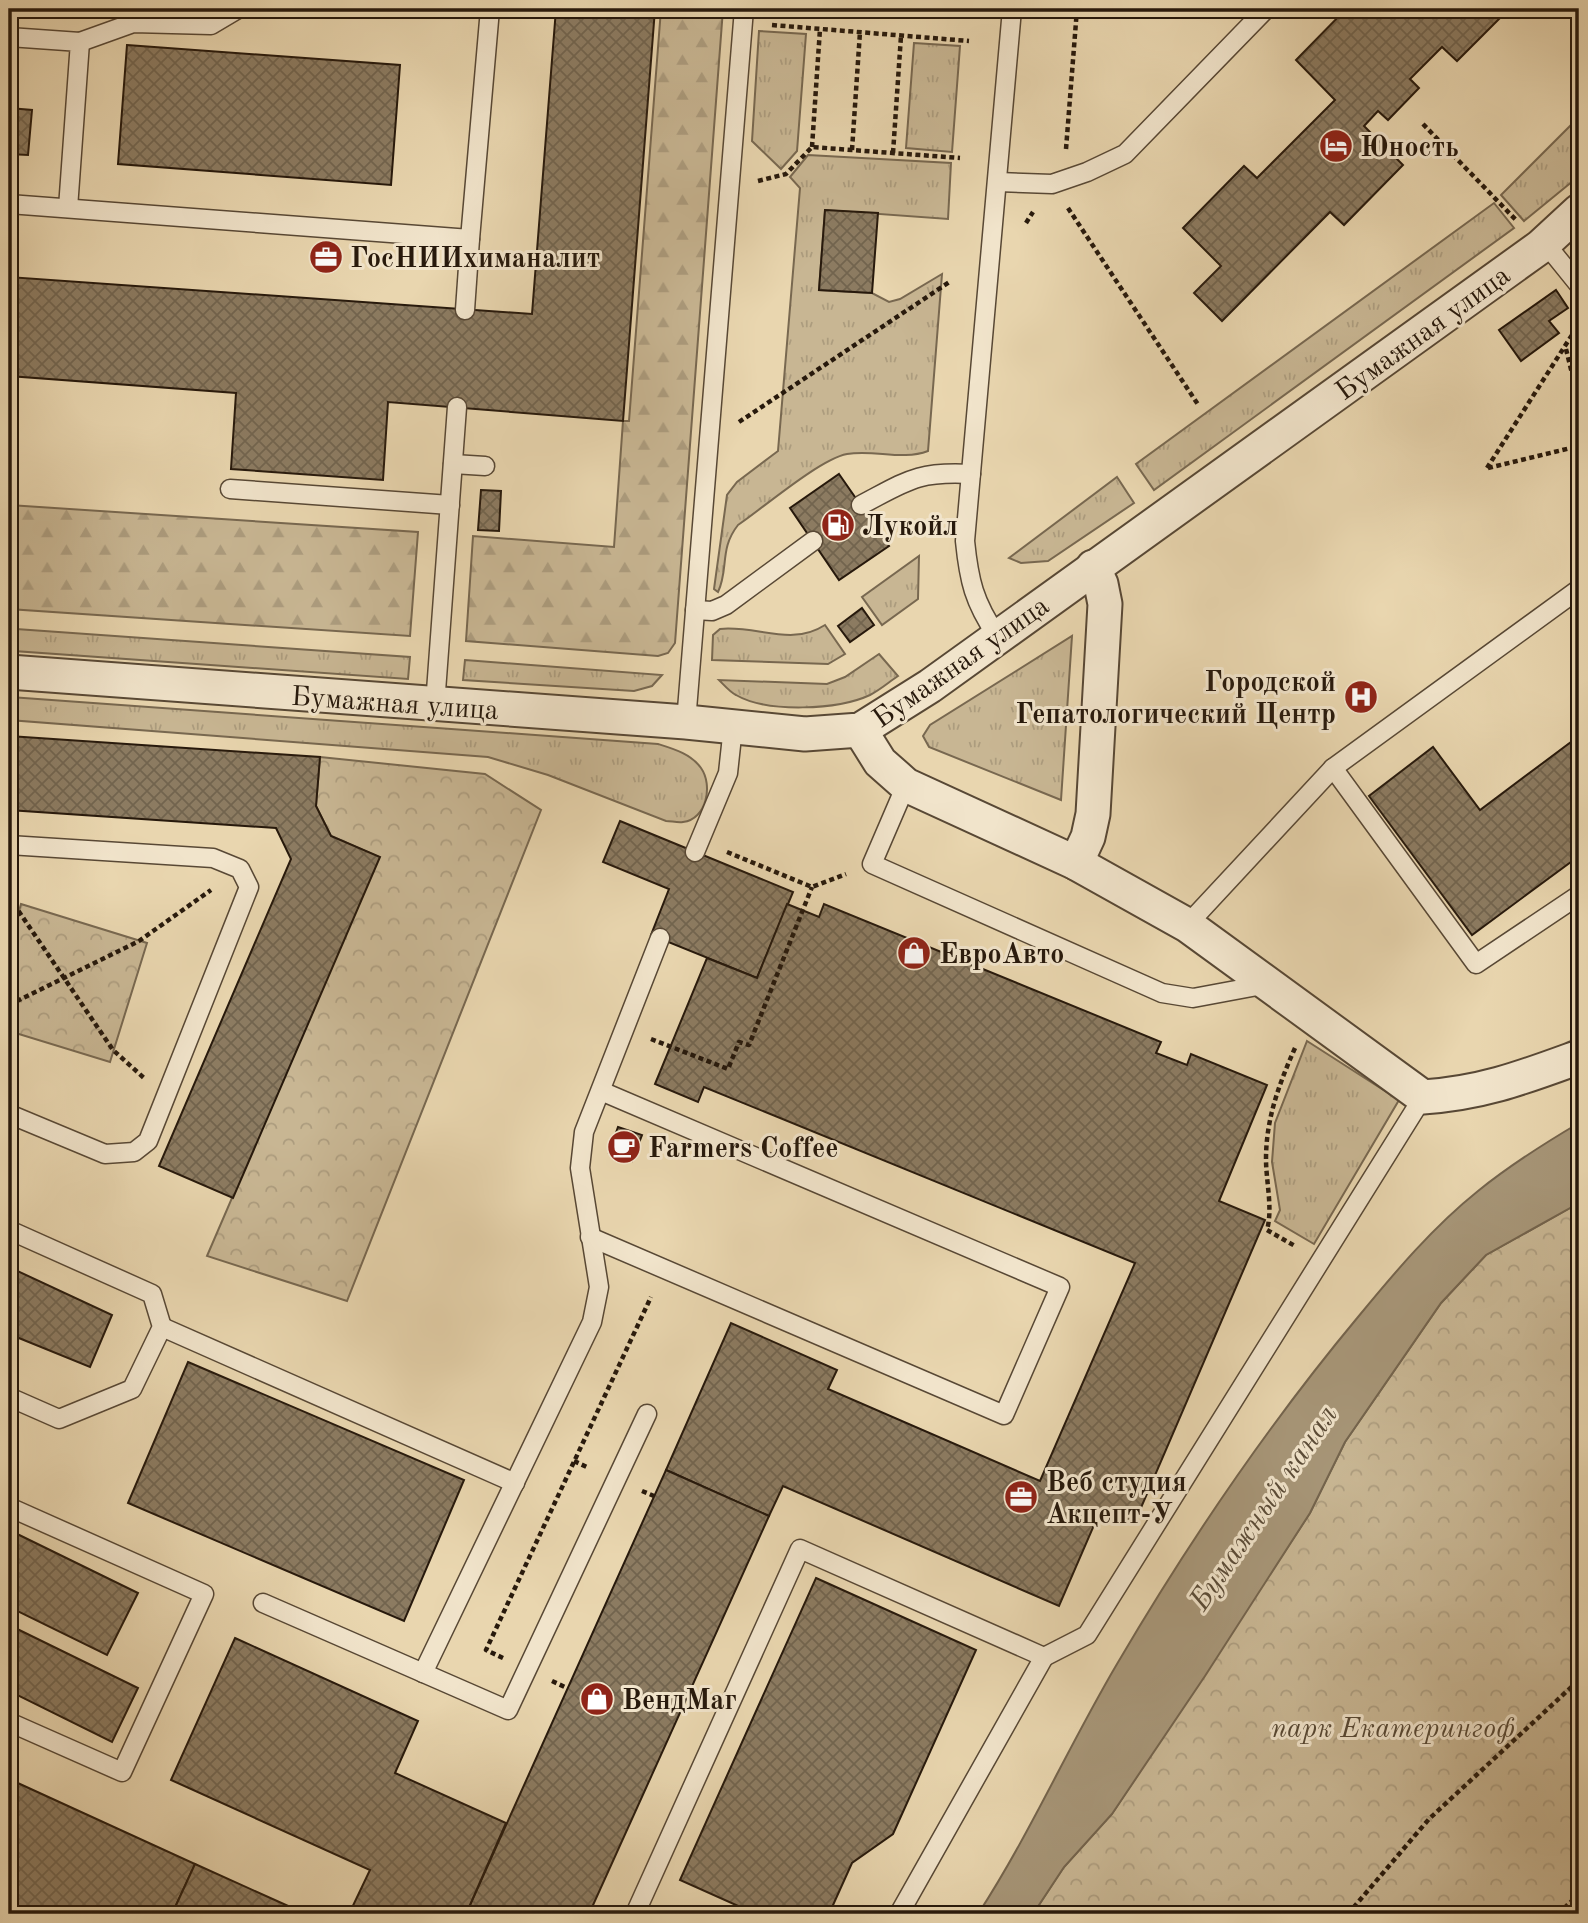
<svg xmlns="http://www.w3.org/2000/svg" width="1588" height="1923" font-family="'Old Standard TT',serif">
<style>
.grass{fill:url(#grass-tufts);stroke:#786850;stroke-width:2}
.forest{fill:url(#forest-firs);stroke:#786850;stroke-width:2}
.park{fill:url(#park-crowns);stroke:#786850;stroke-width:2}
.water{fill:#a79678;stroke:#74644d;stroke-width:2}
.building{fill:url(#building-cross-hatch);stroke:#27190c;stroke-width:2}
.lines{fill:none;stroke-linecap:round;stroke-linejoin:round}
.service-casing{stroke:#584835;stroke-width:21}
.minor-casing{stroke:#584835;stroke-width:37}
.path{stroke:#27190c;stroke-width:4.5;stroke-dasharray:5 3.5;stroke-linecap:butt}
.service{stroke:#f1e4cb;stroke-width:18}
.minor{stroke:#f1e4cb;stroke-width:33}
.labels{text-anchor:middle;stroke-width:6;stroke-linejoin:round;paint-order:stroke}
.poi-label{font-size:28px;font-weight:bold;fill:#27190c;stroke:#f1e4cb;text-anchor:start}
.street-label{font-size:28px;fill:#27190c;stroke:#f1e4cb}
.park-label{font-size:28px;font-style:italic;fill:#574834;stroke:#f1e4cb}
.water-label{font-size:30px;font-style:italic;fill:#5a4b37;stroke:#f1e4cb}
</style>
<defs>
<pattern id="grass-tufts" width="24" height="20" patternUnits="userSpaceOnUse" patternTransform="scale(1.75)"><rect width="24" height="20" fill="#c8b693"/><path d="M3 7l-1-3M5 7V3M7 7l1-3M15 17l-1-3M17 17v-4M19 17l1-3" fill="none" stroke="#ac9c7e"/></pattern>
<pattern id="forest-firs" width="22" height="20" patternUnits="userSpaceOnUse" patternTransform="scale(1.75)"><rect width="22" height="20" fill="#c8b693"/><path d="M5 1l3.5 6h-7zM16 11l3.5 6h-7z" fill="#ac9c7e"/></pattern>
<pattern id="park-crowns" width="20" height="18" patternUnits="userSpaceOnUse" patternTransform="scale(1.75)"><rect width="20" height="18" fill="#c8b693"/><path d="M2 6a3 3 0 1 1 6 0M12 15a3 3 0 1 1 6 0" fill="none" stroke="#ac9c7e"/></pattern>
<pattern id="building-cross-hatch" width="8" height="8" patternUnits="userSpaceOnUse" patternTransform="scale(1.75)"><rect width="8" height="8" fill="#8c7b61"/><path d="M0 0l8 8M0 8l8-8" fill="none" stroke="#72644e"/></pattern>
</defs>
<rect width="100%" height="100%" fill="#e9d6af"/>
<filter id="stains"><feTurbulence type="fractalNoise" baseFrequency=".00286" numOctaves="4"/><feColorMatrix values="0 0 0 0 .2 0 0 0 0 .09 0 0 0 0 .02 0 0 0 .5 -.17"/></filter>
<radialGradient id="worn" r=".72"><stop offset=".6" stop-color="#630" stop-opacity="0"/><stop offset="1" stop-color="#630" stop-opacity=".3"/></radialGradient>
<g class="grass">
<polygon points="759,31 806,34 797,151 781,169 752,141"/>
<polygon points="914,43 960,46 952,152 906,148"/>
<polygon points="1579,117 1579,176 1524,221 1501,195"/>
<path d="M808,155l143,8 -3,56 -123,-9 -6,80 53,3 17,9 11,-3 42,-25 -14,177c-26,10 -54,-2 -81,3 -27,5 -84,54 -109,71 -19,24 -9,44 -20,67l-4,-3 13,-94 10,-13 41,-31 22,-263 -10,-11z"/>
<polygon points="1494,203 1514,228 1154,490 1136,464"/>
<polygon points="1117,477 1134,503 1048,561 1021,563 1009,558"/>
<polygon points="919,556 918,599 882,625 862,597"/>
<path d="M825,625l20,29 -17,10 -116,-4 1,-25 7,-6c37,-4 71,18 105,-4z"/>
<polygon points="16,629 410,657 408,679 14,651"/>
<polygon points="1072,636 1061,800 929,747 923,736 930,725"/>
<path d="M879,654l19,22c-9,6 -18,14 -28,19 -32,15 -103,18 -134,0 -6,-3 -12,-10 -17,-15l108,4 18,-7z"/>
<polygon points="465,660 662,675 652,686 634,691 463,680"/>
<path d="M10,697l648,47c16,5 33,10 43,24 12,17 6,51 -18,54 -5,1 -12,-1 -17,-1l-118,-46 -60,-18 -479,-37z"/>
<polygon points="1307,1041 1399,1100 1314,1244 1275,1221 1280,1210 1272,1162 1275,1123"/>
</g>
<g class="forest">
<polygon points="661,9 723,9 675,643 668,653 658,656 466,641 473,536 614,547 623,421 629,421"/>
<polygon points="9,505 418,532 410,636 9,609"/>
</g>
<g class="park">
<polygon points="320,757 485,774 541,810 347,1301 207,1256 379,857 331,836 316,806"/>
<polygon points="21,904 147,943 110,1062 9,1031 9,946"/>
<polygon points="1579,1203 1579,1914 1033,1914 1064,1867 1112,1814 1310,1513 1345,1442 1441,1303 1486,1255"/>
</g>
<path class="water" d="M1579,1123v80l-93,52 -45,48 -96,139 -35,71 -105,163 -93,138 -48,53 -31,47h-55c52,-80 90,-167 139,-250 71,-121 151,-239 241,-347 37,-45 75,-90 120,-126 31,-25 67,-48 101,-68z"/>
<g class="building">
<polygon points="556,9 655,9 623,421 388,402 383,480 231,469 236,393 9,376 9,277 532,314"/>
<polygon points="1346,9 1366,9 1370,12 1373,9 1509,9 1457,61 1442,47 1410,79 1419,88 1388,120 1378,111 1364,126 1403,165 1344,225 1330,212 1222,321 1194,293 1221,266 1183,228 1244,166 1257,178 1335,100 1296,60"/>
<polygon points="127,45 400,65 391,185 118,164"/>
<polygon points="9,108 32,110 28,155 9,154"/>
<polygon points="825,210 878,213 872,293 819,290"/>
<polygon points="1556,290 1568,308 1549,321 1559,333 1521,361 1499,330"/>
<polygon points="839,474 889,546 839,580 790,508"/>
<polygon points="481,490 501,491 499,531 478,530"/>
<polygon points="862,608 874,625 850,642 838,626"/>
<polygon points="9,736 320,757 316,806 331,836 380,857 233,1198 159,1166 291,859 276,828 9,810"/>
<polygon points="1579,736 1579,856 1472,935 1369,796 1433,747 1480,810"/>
<polygon points="620,821 793,892 757,978 651,935 669,889 603,862"/>
<polygon points="787,904 819,917 824,904 1161,1042 1156,1053 1187,1065 1191,1054 1267,1085 1219,1201 1265,1220 1134,1524 1101,1509 1059,1606 783,1486 769,1516 666,1470 731,1323 837,1370 828,1389 1040,1481 1135,1263 704,1087 698,1102 655,1084 707,958 757,978"/>
<polygon points="618,1127 642,1135 632,1161 609,1153"/>
<polygon points="11,1268 112,1315 90,1367 9,1334"/>
<polygon points="188,1362 464,1480 404,1621 128,1503"/>
<polygon points="666,1470 769,1516 589,1914 466,1914"/>
<polygon points="9,1530 138,1593 107,1655 9,1607"/>
<polygon points="816,1578 976,1650 893,1834 852,1863 829,1914 756,1914 680,1880"/>
<polygon points="9,1625 138,1688 112,1742 9,1691"/>
<polygon points="235,1638 418,1721 395,1773 506,1823 466,1914 349,1914 370,1870 171,1780"/>
<polygon points="9,1779 195,1864 172,1914 9,1914"/>
<polygon points="195,1864 306,1914 172,1914"/>
</g>
<g class="lines">
<g class="service-casing">
<g id="service">
<polyline points="9,37 80,42 68,208"/>
<polyline points="80,42 133,23 211,25 238,9"/>
<polyline points="998,182 1052,184 1087,172 1125,154 1266,9"/>
<polyline points="9,204 470,239 490,9"/>
<polyline points="1545,243 1579,285"/>
<polyline points="465,310 470,239"/>
<polyline points="453,464 485,466"/>
<polyline points="230,489 450,505"/>
<path d="M861,505c46,-24 56,-34 110,-31"/>
<polyline points="695,610 712,611 726,605 813,541"/>
<path d="M997,636c-23,-34 -28,-55 -32,-95l47,-532"/>
<polyline points="435,705 457,407"/>
<polyline points="686,722 744,9"/>
<polyline points="1333,768 1476,964 1579,895"/>
<polyline points="906,785 872,864 1162,993 1193,998 1268,984"/>
<polyline points="9,845 213,858 240,869 249,887 148,1141 134,1152 105,1154 9,1114"/>
<polyline points="695,852 728,773 733,727"/>
<polyline points="1187,925 1333,768 1579,589"/>
<polyline points="9,1230 152,1294 162,1327 132,1389 59,1419 9,1397"/>
<polyline points="590,1237 1004,1415 1060,1287 601,1091"/>
<polyline points="162,1327 515,1483"/>
<polyline points="9,1507 204,1594 122,1772 9,1722"/>
<polyline points="263,1603 508,1710 647,1414"/>
<polyline points="1044,1657 1087,1635 1423,1097"/>
<polyline points="423,1673 592,1322 599,1287 580,1168 584,1132 660,938"/>
<polyline points="635,1914 800,1549 1044,1657 899,1914"/>
</g>
</g>
<g class="minor-casing">
<g id="minor">
<polyline points="9,672 686,722 805,734 860,730 930,686 1540,247 1579,211"/>
<path d="M860,730l20,32 26,23 170,78 111,62 236,172c60,-4 101,-20 156,-40"/>
<polyline points="1076,863 1088,837 1093,814 1105,604 1101,584 1093,567"/>
</g>
</g>
<g class="path">
<polyline points="772,25 969,41"/>
<polyline points="1423,124 1516,220"/>
<polyline points="812,147 820,29"/>
<polyline points="1066,149 1077,9"/>
<polyline points="852,150 860,32"/>
<polyline points="893,153 901,36"/>
<polyline points="758,181 786,174 812,147 960,158"/>
<polyline points="1068,208 1199,406"/>
<polyline points="1026,223 1033,212"/>
<polyline points="1566,349 1579,402"/>
<polyline points="739,422 951,281"/>
<polyline points="1487,468 1579,324"/>
<polyline points="1488,468 1579,446"/>
<polyline points="727,852 812,887 846,874"/>
<polyline points="9,897 113,1050 144,1078"/>
<polyline points="9,1005 139,941 211,890"/>
<polyline points="651,1039 728,1069 739,1042 749,1045 812,887"/>
<path d="M1295,1048c-16,36 -29,71 -29,111 0,23 7,49 1,71l28,16"/>
<polyline points="574,1461 589,1468"/>
<polyline points="642,1491 654,1496"/>
<polyline points="503,1658 486,1650 651,1297"/>
<polyline points="552,1681 567,1688"/>
<polyline points="1348,1914 1429,1819 1579,1680"/>
<polyline points="1558,1914 1579,1894"/>
</g>
<use href="#service" class="service"/>
<use href="#minor" class="minor"/>
</g>
<defs>
<g id="hotel-disc" transform="scale(1.75)"><circle r="9.5" fill="#8f2418" stroke="#f1e4cb"/><path d="M-6-4.5h1.5V1H6V5H4.5V3h-9V5H-6ZM-4 0a1.8 1.8 0 1 1 3.6 0ZM.5 0V-2.5h3Q6-2.5 6 0Z" fill="#fff"/></g>
<g id="office-disc" transform="scale(1.75)"><circle r="9.5" fill="#8f2418" stroke="#f1e4cb"/><path d="M-6-3h4V-5.5h4V-3h4V5H-6ZM-1-4.5V-3h2v-1.5ZM-6 0V1H6V0Z" fill="#fff"/></g>
<g id="fuel-disc" transform="scale(1.75)"><circle r="9.5" fill="#8f2418" stroke="#f1e4cb"/><path d="M-5.5-6h7V0h2V4h1.3V-2.5L3-4.5l.8-.8L6-3V5H2.5V1h-1V6h-7ZM-4.2-4.7v3.2H.2V-4.7Z" fill="#fff"/></g>
<g id="hospital-disc" transform="scale(1.75)"><circle r="9.5" fill="#8f2418" stroke="#f1e4cb"/><path d="M-5-5h3v3.5h4V-5h3V5h-3V1.5h-4V5h-3Z" fill="#fff"/></g>
<g id="shop-disc" transform="scale(1.75)"><circle r="9.5" fill="#8f2418" stroke="#f1e4cb"/><path d="M-5-2.5h2.3a2.7 3.5 0 0 1 5.4 0H5L5.5 6h-11ZM-1.5-2.5h3a1.5 2.3 0 0 0-3 0Z" fill="#fff"/></g>
<g id="cafe-disc" transform="scale(1.75)"><circle r="9.5" fill="#8f2418" stroke="#f1e4cb"/><path d="M-5.5-4.5H6V0H3Q3 3.5 0 3.5H-2.5Q-5.5 3.5-5.5 0ZM3-3.2v2h1.7v-2ZM-6 4.5H4V6H-6Z" fill="#fff"/></g>
</defs>
<g fill-rule="evenodd">
<use href="#hotel-disc" x="1336" y="146"/>
<use href="#office-disc" x="326" y="257"/>
<use href="#fuel-disc" x="838" y="525"/>
<use href="#hospital-disc" x="1361" y="697"/>
<use href="#shop-disc" x="914" y="953"/>
<use href="#cafe-disc" x="624" y="1147"/>
<use href="#office-disc" x="1021" y="1497"/>
<use href="#shop-disc" x="597" y="1699"/>
</g>
<g class="labels">
<g class="poi-label">
<text x="1360" y="156">Юность</text>
<text x="350" y="267">ГосНИИхиманалит</text>
<text x="862" y="535">Лукойл</text>
<text x="1336" y="691" text-anchor="end">Городской<tspan x="1336" dy="32">Гепатологический Центр</tspan></text>
<text x="939" y="963">ЕвроАвто</text>
<text x="648" y="1157">Farmers Coffee</text>
<text x="1046" y="1491">Веб студия<tspan x="1046" dy="32">Акцепт-У</tspan></text>
<text x="622" y="1709">ВендМаг</text>
</g>
<g class="street-label">
<text transform="translate(1422 332) rotate(-36)" y="10">Бумажная улица</text>
<text transform="translate(960 661) rotate(-35)" y="10">Бумажная улица</text>
<text transform="translate(395 702) rotate(4)" y="10">Бумажная улица</text>
</g>
<g class="park-label">
<text x="1393" y="1737">парк Екатерингоф</text>
</g>
<g class="water-label">
<text transform="translate(1263 1507) rotate(-56)" y="10">Бумажный канал</text>
</g>
</g>
<rect width="1588" height="1923" fill="none" stroke="#e9d6af" stroke-width="35"/>
<rect x="10" y="10" width="1567" height="1902" fill="none" stroke="#27190c" stroke-width="3.5"/>
<rect x="18" y="18" width="1553" height="1888" fill="none" stroke="#27190c" stroke-width="2"/>
<rect width="100%" height="100%" filter="url(#stains)"/>
<rect width="100%" height="100%" fill="url(#worn)"/>
</svg>
